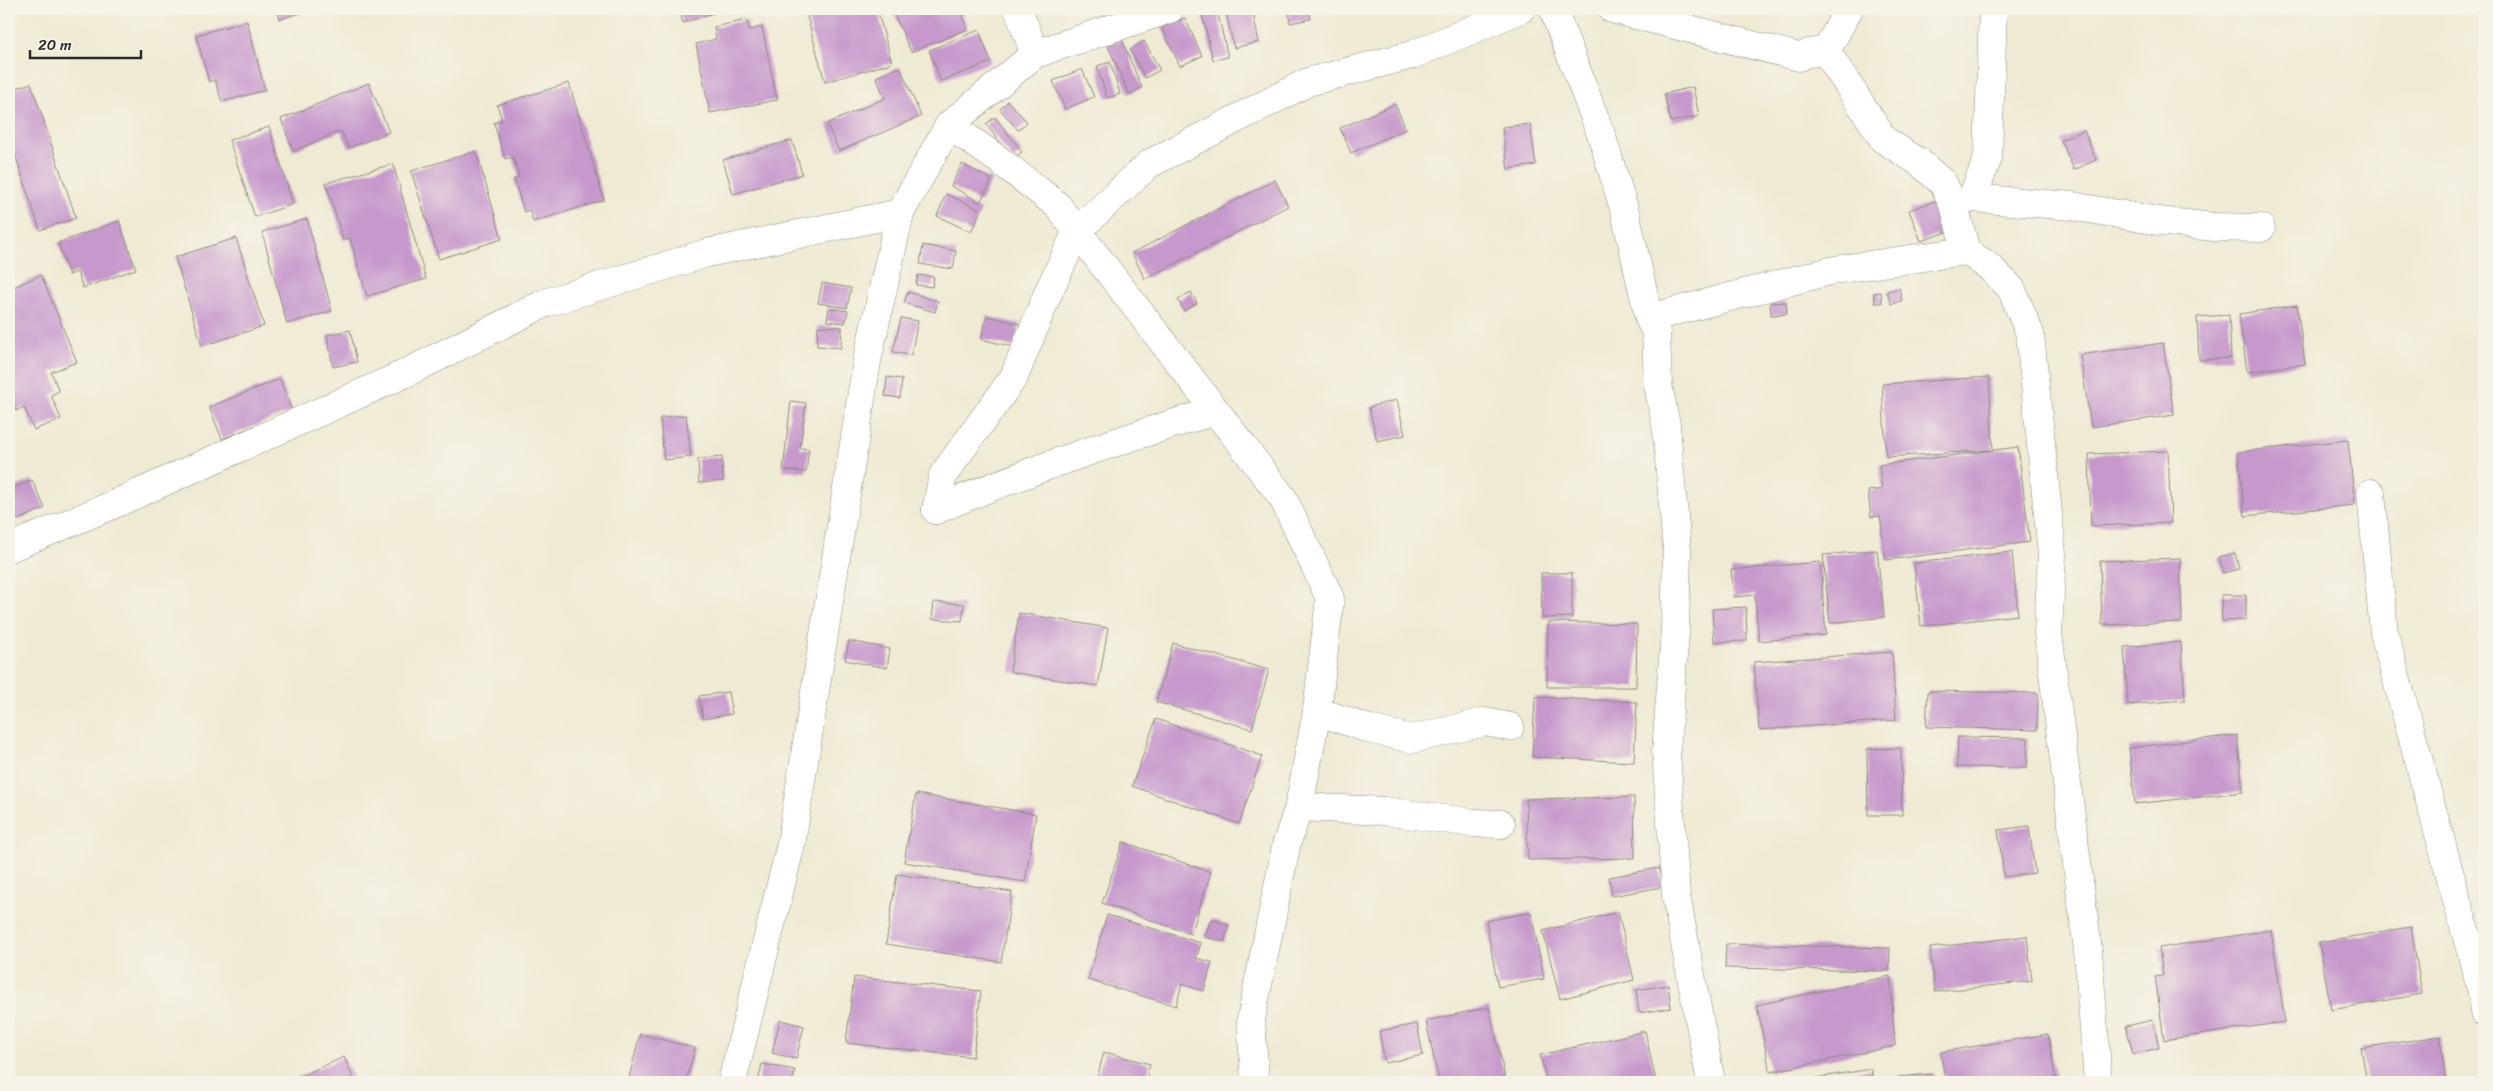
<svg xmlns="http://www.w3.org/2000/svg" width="2493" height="1091" font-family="Sriracha,sans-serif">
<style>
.building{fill:#c698cc}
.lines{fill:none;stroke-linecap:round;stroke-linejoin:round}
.minor-casing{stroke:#8d8a7f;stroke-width:29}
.minor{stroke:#fff;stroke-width:28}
</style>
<rect width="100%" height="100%" fill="#f7f3e8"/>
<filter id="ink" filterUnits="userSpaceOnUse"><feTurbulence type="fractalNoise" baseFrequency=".02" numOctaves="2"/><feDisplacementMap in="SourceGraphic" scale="10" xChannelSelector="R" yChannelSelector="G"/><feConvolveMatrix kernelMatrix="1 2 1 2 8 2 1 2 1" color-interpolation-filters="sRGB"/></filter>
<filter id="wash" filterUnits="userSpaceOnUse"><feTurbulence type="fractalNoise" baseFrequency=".0096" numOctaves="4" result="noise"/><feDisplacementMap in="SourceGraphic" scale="20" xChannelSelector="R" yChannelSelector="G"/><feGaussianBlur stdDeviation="1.12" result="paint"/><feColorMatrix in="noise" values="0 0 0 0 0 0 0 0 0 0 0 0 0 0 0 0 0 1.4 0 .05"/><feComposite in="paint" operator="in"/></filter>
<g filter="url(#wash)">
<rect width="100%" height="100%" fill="#efead3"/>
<g id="blocks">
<g class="building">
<polygon points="277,9 313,9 280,19"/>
<polygon points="679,9 725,9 683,23"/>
<polygon points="805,9 877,9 892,63 825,82"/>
<polygon points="892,9 960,9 968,29 911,52"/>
<polygon points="1225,9 1252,9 1259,42 1234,48"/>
<polygon points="1288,9 1309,9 1311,19 1290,23"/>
<polygon points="1217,10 1228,57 1213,60 1202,14"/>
<polygon points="1185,18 1202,56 1180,66 1162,28"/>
<polygon points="747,20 749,30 762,27 777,100 710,113 696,44 716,39 714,27"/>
<polygon points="247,21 265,90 222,102 215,80 209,82 196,35"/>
<polygon points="979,30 991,62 941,81 929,50"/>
<polygon points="1122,40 1142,88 1129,94 1108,46"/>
<polygon points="1144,41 1160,70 1145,78 1130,50"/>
<polygon points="1110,62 1120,94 1107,98 1097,66"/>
<polygon points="900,67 921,116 839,151 827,124 885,98 876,77"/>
<polygon points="1082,69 1094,97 1065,109 1053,81"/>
<polygon points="31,83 76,218 40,230 9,136 9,91"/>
<polygon points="369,83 389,132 349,148 341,131 293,151 281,119"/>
<polygon points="569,83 604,200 533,222 530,210 524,212 514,179 519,177 513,157 505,159 494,123 502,120 497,105"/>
<polygon points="1693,87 1699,116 1671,122 1664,94"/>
<polygon points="1008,101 1027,122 1018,130 1000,109"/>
<polygon points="1395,104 1406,129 1351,153 1340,128"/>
<polygon points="995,117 1022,152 1013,159 986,124"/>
<polygon points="1530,124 1536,165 1508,169 1502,127"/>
<polygon points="269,127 293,204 255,217 229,140"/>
<polygon points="2084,130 2096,160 2074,170 2061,140"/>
<polygon points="792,140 802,174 733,194 723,160"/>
<polygon points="476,151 502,239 439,259 411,171"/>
<polygon points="393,164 426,279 367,296 350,238 343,240 326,183"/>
<polygon points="962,164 992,180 980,202 951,186"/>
<polygon points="1275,180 1288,206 1145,279 1132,253"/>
<polygon points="946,194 981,210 971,232 937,216"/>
<polygon points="1938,200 1950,231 1921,241 1909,210"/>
<polygon points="307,219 332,311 287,324 262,232"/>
<polygon points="119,221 136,269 83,288 77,272 69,275 58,243"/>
<polygon points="236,238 264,326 202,346 175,257"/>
<polygon points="923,245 956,251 953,269 920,264"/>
<polygon points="41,275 77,362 51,372 59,391 51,395 61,419 34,430 24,407 16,411 9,394 9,289"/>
<polygon points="918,275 934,277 932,287 916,285"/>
<polygon points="822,283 851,288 847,308 818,303"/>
<polygon points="1899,288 1902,301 1891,304 1887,291"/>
<polygon points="908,292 938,301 935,312 904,303"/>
<polygon points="1191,292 1197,303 1184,311 1178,300"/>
<polygon points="1881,292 1882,303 1875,303 1874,293"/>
<polygon points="1786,302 1787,314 1771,315 1770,303"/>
<polygon points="2297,305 2305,364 2247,372 2239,314"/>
<polygon points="829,308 848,311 845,323 827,321"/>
<polygon points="2229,315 2231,358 2199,360 2197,317"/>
<polygon points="987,316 1020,324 1014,347 981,339"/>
<polygon points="901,318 918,321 911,355 893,352"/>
<polygon points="818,326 842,327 841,348 817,346"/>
<polygon points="350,330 357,362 333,367 327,335"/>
<polygon points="2163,343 2174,415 2091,427 2080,355"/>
<polygon points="887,377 902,379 900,398 885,396"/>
<polygon points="1989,377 1993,450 1886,457 1882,384"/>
<polygon points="280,379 292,411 222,439 209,407"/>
<polygon points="1397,400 1405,435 1377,441 1369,407"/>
<polygon points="791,401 806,403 800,448 809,449 806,472 783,470"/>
<polygon points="686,415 691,457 664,460 660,418"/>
<polygon points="2348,440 2355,505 2245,516 2238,452"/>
<polygon points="2018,447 2030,542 1886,560 1880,516 1871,517 1868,491 1882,489 1879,465"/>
<polygon points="2168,451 2171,523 2091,526 2089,454"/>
<polygon points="722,457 723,481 699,483 698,459"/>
<polygon points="32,480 45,508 18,520 9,499 9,490"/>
<polygon points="1877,550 1884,617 1830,623 1823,555"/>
<polygon points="2012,552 2018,615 1921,626 1914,563"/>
<polygon points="2235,553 2239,569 2223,573 2219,557"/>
<polygon points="2180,558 2182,622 2102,625 2100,561"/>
<polygon points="1820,562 1826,635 1759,641 1755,595 1734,597 1731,570"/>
<polygon points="1541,573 1572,573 1572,617 1542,618"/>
<polygon points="2221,595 2246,595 2246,620 2222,621"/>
<polygon points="934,602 964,604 962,621 932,619"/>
<polygon points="1746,607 1747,641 1714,642 1712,609"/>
<polygon points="1019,613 1108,628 1098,686 1010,672"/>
<polygon points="1548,622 1637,624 1636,687 1547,687"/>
<polygon points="849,641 890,649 887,668 845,660"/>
<polygon points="2181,642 2185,700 2128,705 2124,647"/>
<polygon points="1173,643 1269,670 1252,729 1156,702"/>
<polygon points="1892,652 1896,720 1759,730 1754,662"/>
<polygon points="1928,691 2038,693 2037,730 1926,727"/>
<polygon points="728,692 732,714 703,719 699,696"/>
<polygon points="1535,697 1637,702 1634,762 1532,757"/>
<polygon points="1156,719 1262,756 1239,824 1132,786"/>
<polygon points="2237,735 2243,792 2135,804 2129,748"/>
<polygon points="1958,737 2028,738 2027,768 1957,767"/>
<polygon points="1901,748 1902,815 1868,815 1867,749"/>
<polygon points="916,794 1036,814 1025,882 904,862"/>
<polygon points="1634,797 1635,858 1528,860 1526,799"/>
<polygon points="2029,826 2035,873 2004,877 1998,830"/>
<polygon points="1123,842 1211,872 1191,934 1102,903"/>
<polygon points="1659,868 1662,887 1612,896 1609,877"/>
<polygon points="897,874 1012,892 1001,962 886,944"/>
<polygon points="1531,912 1544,979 1498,987 1486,921"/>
<polygon points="1618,912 1634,980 1560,999 1543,931"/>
<polygon points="1107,915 1201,943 1196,958 1212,962 1204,991 1182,984 1176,1006 1088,980"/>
<polygon points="1211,919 1229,925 1224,942 1205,937"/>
<polygon points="2411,927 2422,994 2331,1010 2319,942"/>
<polygon points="2271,930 2285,1022 2164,1040 2155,976 2163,975 2159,948"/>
<polygon points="2027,936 2032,981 1935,992 1930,948"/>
<polygon points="1726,944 1890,948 1889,971 1725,968"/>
<polygon points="1890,976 1895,1046 1770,1072 1757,1005"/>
<polygon points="854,977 981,991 973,1057 846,1043"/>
<polygon points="1668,985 1671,1008 1639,1013 1636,990"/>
<polygon points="1489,1007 1506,1082 1439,1082 1426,1021"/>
<polygon points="780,1020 804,1026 796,1059 772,1053"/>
<polygon points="2153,1020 2159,1048 2133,1054 2126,1026"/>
<polygon points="1417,1024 1423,1055 1385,1063 1379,1031"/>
<polygon points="1645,1031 1656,1082 1547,1082 1540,1055"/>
<polygon points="640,1034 695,1048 686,1082 628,1082"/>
<polygon points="2048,1034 2056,1082 1945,1082 1941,1052"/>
<polygon points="2440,1036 2446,1082 2367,1082 2361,1048"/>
<polygon points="1104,1052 1150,1064 1146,1082 1096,1082"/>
<polygon points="344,1057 355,1082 287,1082"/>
<polygon points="762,1064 795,1070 792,1082 758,1082"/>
<polygon points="1871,1069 1873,1082 1797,1082 1797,1081"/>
<polygon points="1933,1074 1933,1082 1898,1082 1898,1077"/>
<polygon points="837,1077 850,1080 849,1082 836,1082"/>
</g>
</g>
</g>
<g filter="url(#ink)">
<use href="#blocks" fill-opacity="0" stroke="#8d8a7f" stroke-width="1"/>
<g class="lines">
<g class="minor-casing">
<g id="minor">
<polyline points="1018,9 1035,54"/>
<polyline points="1553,9 1601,134 1625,212 1649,318"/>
<polyline points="1612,9 1799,57"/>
<polyline points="1993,9 1988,158 1972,198 2072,206 2158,221 2214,227 2261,228"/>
<polyline points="1826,51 1884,140 1919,162 1943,183 1955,209 1966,251"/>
<polyline points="1809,53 1826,51 1849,9"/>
<polyline points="949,125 999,160 1057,205 1283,498 1330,598 1317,711 1299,807 1287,842 1251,1019 1255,1082"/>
<polyline points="2371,493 2384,633 2482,992 2484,1012"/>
<polyline points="936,510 943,475 1014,377 1048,293 1077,231 1149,164 1308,82 1412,55 1521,9"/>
<path d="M936,510c90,-39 185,-71 279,-99"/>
<polyline points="9,548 110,506 404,374 545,303 707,253 900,213"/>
<polyline points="1317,711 1369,729 1412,739 1485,722 1510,727"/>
<polyline points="1299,807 1384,811 1474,823 1501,824"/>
<polyline points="732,1082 791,844 867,361 900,213 949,125 1035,54 1170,9"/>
<polyline points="1711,1082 1676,896 1666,751 1675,633 1677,550 1666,425 1658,385 1656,332 1649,318 1834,270 1966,251 1988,266 2011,288 2030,334 2052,554 2048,633 2088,951 2098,1082"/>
</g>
</g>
<use href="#minor" class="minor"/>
</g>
</g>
<rect width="2493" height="1091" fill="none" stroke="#f7f3e8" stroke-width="30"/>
<path d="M30 50v8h111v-8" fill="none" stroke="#2b2b2b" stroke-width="2.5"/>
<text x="38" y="50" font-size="15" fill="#2b2b2b" stroke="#f7f3e8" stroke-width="4" paint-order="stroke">20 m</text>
</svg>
